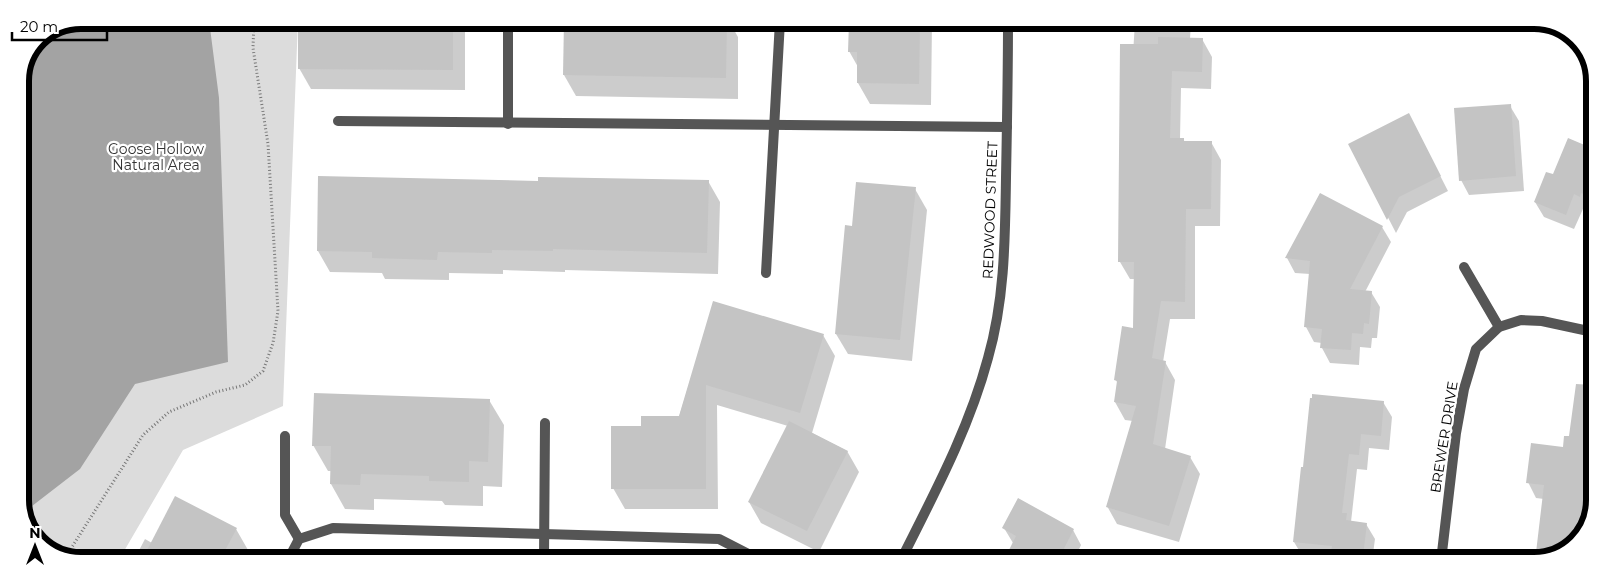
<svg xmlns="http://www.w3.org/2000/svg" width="1615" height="581" font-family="Montserrat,sans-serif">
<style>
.green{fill:#dcdcdc}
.water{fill:#a3a3a3}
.shadow{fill:#0003}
.building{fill:#c4c4c4}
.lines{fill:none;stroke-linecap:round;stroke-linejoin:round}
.path{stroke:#777;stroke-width:3;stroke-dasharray:1 2.5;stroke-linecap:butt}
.lane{stroke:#555;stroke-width:10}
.street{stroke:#555;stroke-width:10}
.labels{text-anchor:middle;stroke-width:4.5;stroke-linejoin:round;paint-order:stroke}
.park-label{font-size:14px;fill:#333;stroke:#fff}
.street-label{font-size:14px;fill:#000;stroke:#fff}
.rim{fill:none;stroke:#000;stroke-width:6}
</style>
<rect width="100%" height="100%" fill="#fff"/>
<polygon class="green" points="81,20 298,20 283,406 183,450 120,558 62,558 33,537 20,504 20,77 38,38"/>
<polygon class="water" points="81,20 209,20 219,98 228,362 135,384 80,469 23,513 20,504 20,77 38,38"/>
<g class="shadow">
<polygon points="299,20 460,21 465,29 465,90 311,89 299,68"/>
<polygon points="565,21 729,21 738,37 738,99 576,96 564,75"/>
<polygon points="850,22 932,22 931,105 870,104 858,83 858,67 849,51"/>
<polygon points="1135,22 1191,22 1190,39 1202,39 1212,57 1211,89 1181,88 1180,139 1183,139 1185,142 1211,142 1221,160 1220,226 1195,226 1195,319 1170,319 1163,362 1165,362 1175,380 1165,449 1190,457 1200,474 1179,542 1117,524 1107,506 1133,421 1125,420 1115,402 1118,384 1116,380 1135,330 1135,279 1130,279 1120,262"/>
<polygon points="1511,23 1522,23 1521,26"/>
<polygon points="1510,106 1519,121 1524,191 1469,195 1461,180"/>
<polygon points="1409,115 1448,191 1407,212 1396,233 1350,144"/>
<polygon points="1569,139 1594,150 1594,209 1590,208 1588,211 1583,209 1574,229 1544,217 1535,202 1554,176"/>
<polygon points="319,178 539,182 708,181 720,202 718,274 565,270 565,272 503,270 503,274 449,273 449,280 385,279 382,273 330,272 318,251"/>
<polygon points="915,189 927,210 912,361 848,354 836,334 853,227"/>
<polygon points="1320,194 1382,227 1391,242 1365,292 1371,292 1380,307 1377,338 1372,338 1371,348 1360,347 1359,365 1330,363 1322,348 1322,343 1314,342 1306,327 1310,274 1295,273 1287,258"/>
<polygon points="714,303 823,335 835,356 812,433 847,451 859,472 819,552 761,523 749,502 788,426 717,405 718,509 625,509 613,488 642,427 679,417"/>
<polygon points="489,400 504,425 502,487 483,486 483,506 445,505 442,501 374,499 374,510 345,509 331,484 331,471 328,471 313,445"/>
<polygon points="1383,402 1392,417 1389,450 1369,448 1367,470 1357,469 1351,522 1366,524 1375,539 1372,561 1337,561 1303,557 1294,542 1302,469"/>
<polygon points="1592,423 1592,519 1571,549 1544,499 1536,498 1528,482 1564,448 1570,438"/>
<polygon points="1004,528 1073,530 1081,545 1074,560 1006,560 1013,543"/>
<polygon points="236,529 248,550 244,558 135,558 145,539 152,543"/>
<polygon points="1515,559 1534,561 1515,561"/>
</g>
<g class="building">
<polygon points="298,20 453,21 453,70 298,69"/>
<polygon points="564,21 727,21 726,78 563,75"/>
<polygon points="849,22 920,22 919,84 857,83 857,52 848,52"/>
<polygon points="1158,37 1203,38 1202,72 1172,71 1170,138 1184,138 1184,141 1212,141 1211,209 1186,209 1185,302 1161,301 1152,358 1166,361 1153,444 1191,456 1169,526 1106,507 1136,406 1114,402 1117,381 1114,380 1122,326 1133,328 1134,262 1118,262 1120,44 1158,44"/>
<polygon points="1511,104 1516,176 1459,181 1454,108"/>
<polygon points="1409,113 1441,176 1399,197 1387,220 1348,144"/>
<polygon points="1568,138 1594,149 1594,198 1581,193 1580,197 1574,194 1566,215 1534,202 1546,172 1553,174"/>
<polygon points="318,176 538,181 538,177 709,180 707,253 553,249 553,251 492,250 492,253 438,252 437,260 372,258 372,252 317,251"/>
<polygon points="856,182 916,187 900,340 835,334 845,225 852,226"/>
<polygon points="1320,193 1383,226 1350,289 1372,291 1369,324 1364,323 1363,334 1352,333 1351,350 1320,348 1322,329 1304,327 1310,261 1285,258"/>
<polygon points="713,301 824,334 800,413 706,385 706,489 611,489 611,426 641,426 641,416 679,416"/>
<polygon points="1576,384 1593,385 1592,519 1571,549 1535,561 1544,485 1526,483 1531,443 1563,447 1564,436 1569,436"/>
<polygon points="314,393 490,399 488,462 469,461 469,482 429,481 429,476 361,474 360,485 330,484 331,446 312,446"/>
<polygon points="1312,394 1384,401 1381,436 1361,434 1359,455 1349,454 1342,513 1347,513 1346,520 1367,523 1363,556 1331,552 1332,546 1293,542 1301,467 1303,467 1310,398 1312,398"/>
<polygon points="789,421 848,451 807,531 748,502"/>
<polygon points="175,496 237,528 221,558 143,558"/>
<polygon points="1018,498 1074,529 1058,560 1004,560 1016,536 1002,528"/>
</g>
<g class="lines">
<polyline class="path" points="65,558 143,435 169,412 216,392 245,385 263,371 273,343 278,311 268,144 253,48 254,20"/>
<g class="lane">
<polyline points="508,124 508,21"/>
<polyline points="285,436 285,515 299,539"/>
</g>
<g class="street">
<polyline points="338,121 1007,127"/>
<polyline points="1464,267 1499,327"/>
<polyline points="766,273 780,21"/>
<polyline points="289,558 299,539 333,528 719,539 758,559"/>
<polyline points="544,559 545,423"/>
<path d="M901,560c33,-66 68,-131 87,-202 17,-59 17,-120 18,-180 1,-52 2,-104 2,-156"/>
<polyline points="1441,561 1456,433 1464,389 1476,349 1499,327 1521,320 1542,321 1593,332"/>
</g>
</g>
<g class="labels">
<g class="park-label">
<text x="156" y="154">Goose Hollow<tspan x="156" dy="16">Natural Area</tspan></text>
</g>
<g class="street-label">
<text transform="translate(990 210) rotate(-88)" y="5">REDWOOD STREET</text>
<text transform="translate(1444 437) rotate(-81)" y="5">BREWER DRIVE</text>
</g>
</g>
<path d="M0 0H1615V581H0ZM81 29H1534A52 52 0 0 1 1586 81V500A52 52 0 0 1 1534 552H81A52 52 0 0 1 29 500V81A52 52 0 0 1 81 29Z" fill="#fff" fill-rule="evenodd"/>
<path class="rim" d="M81 29H1534A52 52 0 0 1 1586 81V500A52 52 0 0 1 1534 552H81A52 52 0 0 1 29 500V81A52 52 0 0 1 81 29Z"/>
<g transform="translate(35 546)" stroke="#ffffff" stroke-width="4" paint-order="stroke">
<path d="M0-4L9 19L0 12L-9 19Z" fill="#000000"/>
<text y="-8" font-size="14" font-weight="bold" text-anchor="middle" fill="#000000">N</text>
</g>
<path d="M12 32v8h95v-8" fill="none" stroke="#000000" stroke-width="2.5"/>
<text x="20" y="32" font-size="15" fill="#000000" stroke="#ffffff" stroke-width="4" paint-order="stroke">20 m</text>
</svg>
